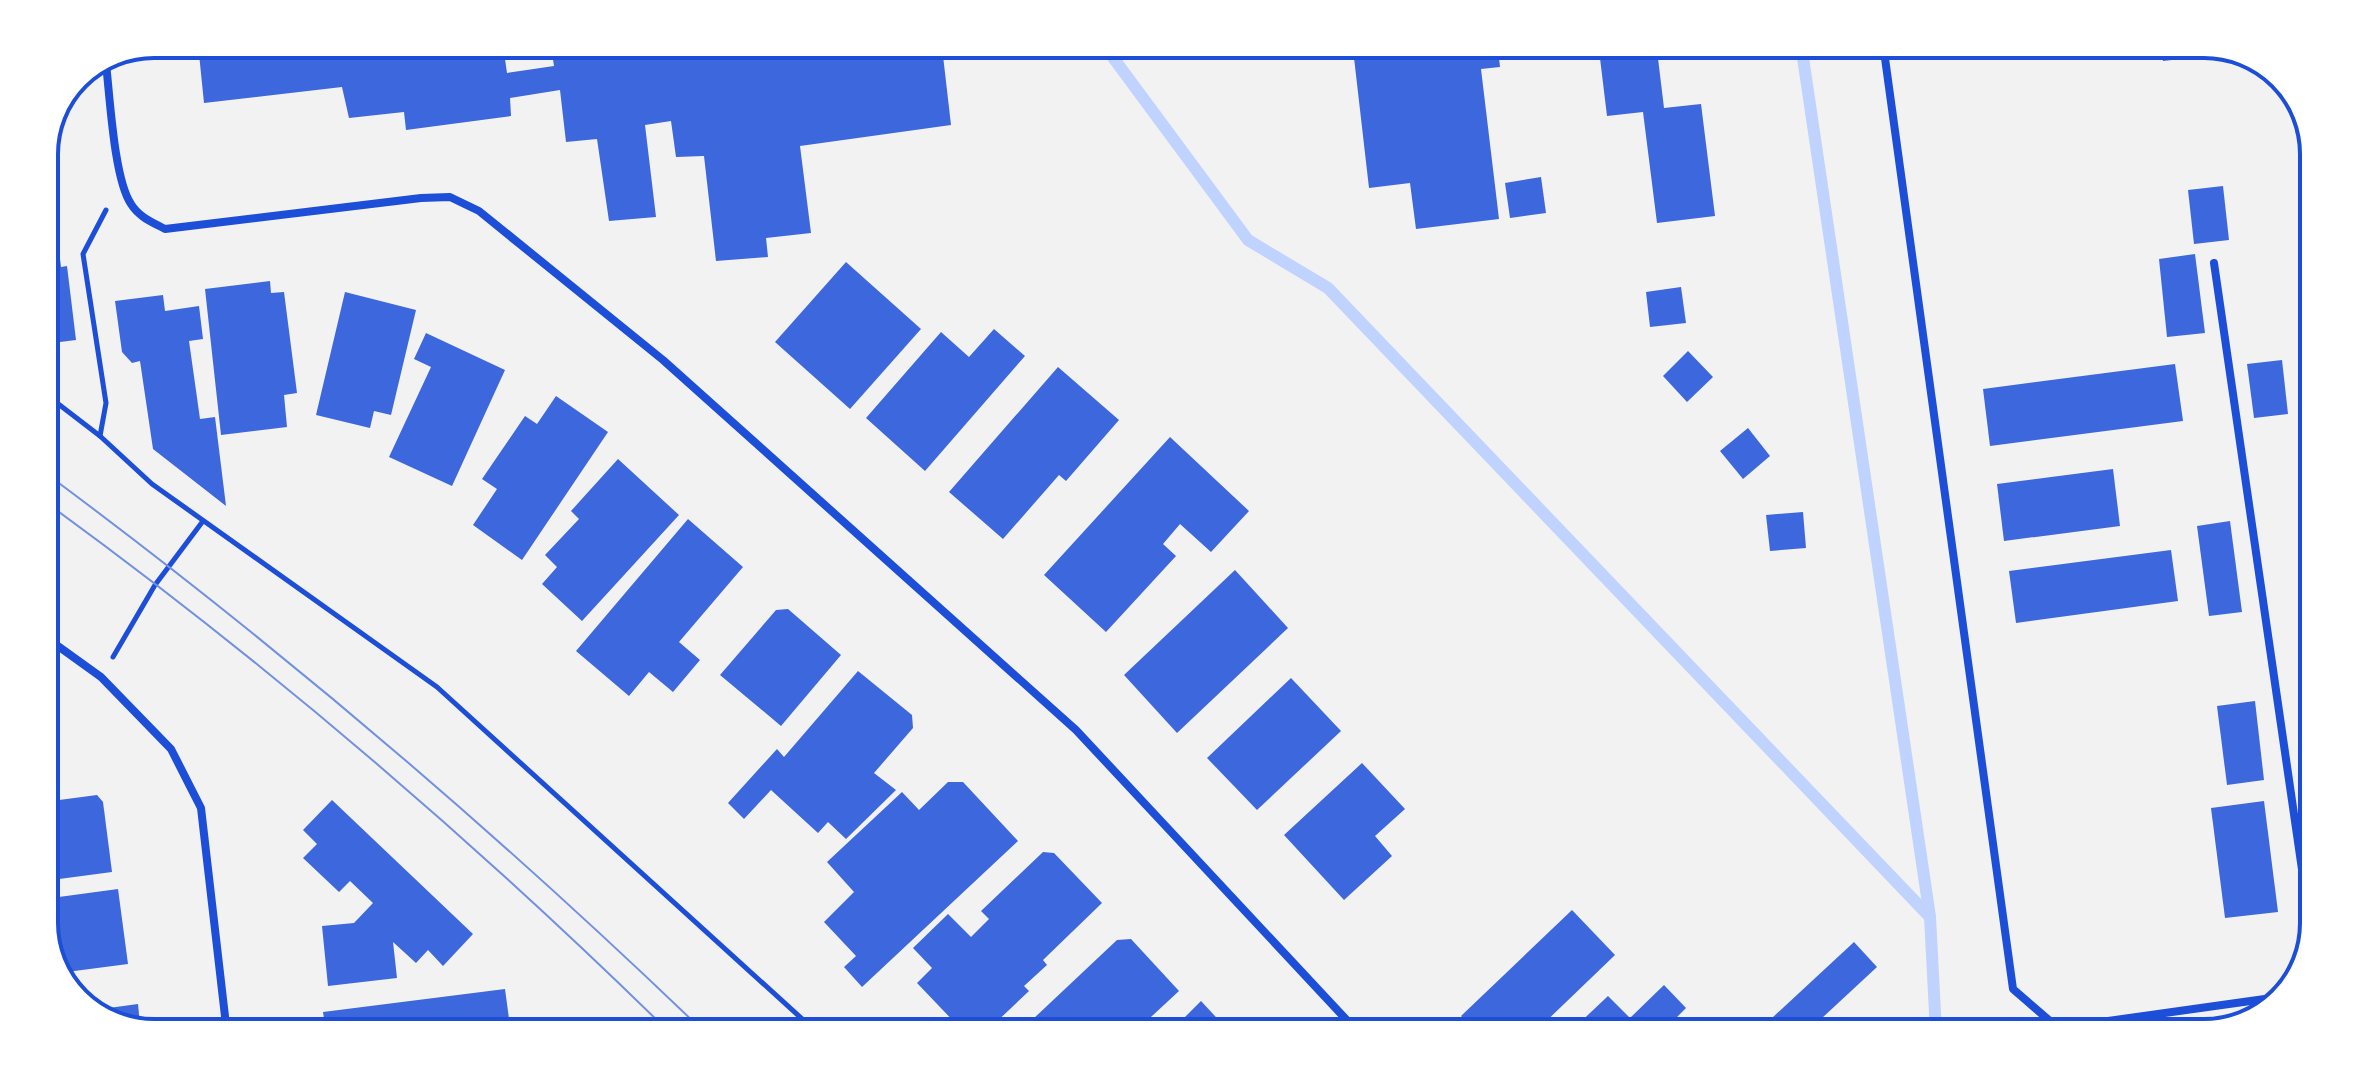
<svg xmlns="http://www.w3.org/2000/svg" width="2358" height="1077" font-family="Raleway,sans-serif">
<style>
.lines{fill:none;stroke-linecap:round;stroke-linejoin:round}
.stream{stroke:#bfd3fe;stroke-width:12}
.building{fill:#3d67dc}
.path{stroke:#1d4ed8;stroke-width:5}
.minor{stroke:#1d4ed8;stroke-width:8}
.tram{stroke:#7290e2;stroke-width:2}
.rim{fill:none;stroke:#1d4ed8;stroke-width:4}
</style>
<rect width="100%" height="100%" fill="#f2f2f2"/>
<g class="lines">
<g class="stream">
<polyline points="1106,48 1248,240 1328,288 1930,917"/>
<polyline points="1802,51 1930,917 1936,1032"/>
</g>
</g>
<g class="building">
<polygon points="198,44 503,45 507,73 554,66 551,46 942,47 951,125 800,146 811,233 766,238 768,257 716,261 704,156 676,157 671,121 645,125 656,217 609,221 597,139 566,142 560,90 510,98 511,116 406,130 404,112 349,118 342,87 204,103"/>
<polygon points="1353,49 1498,49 1500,67 1481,69 1499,219 1416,229 1410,183 1369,188"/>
<polygon points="1599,50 1657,50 1664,108 1701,104 1715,216 1657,223 1643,112 1607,116"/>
<polygon points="2162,52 2197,52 2198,57 2163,61"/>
<polygon points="2289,88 2295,93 2309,132 2296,134"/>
<polygon points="1541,177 1546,213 1510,218 1505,183"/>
<polygon points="2223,186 2229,240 2194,244 2188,190"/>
<polygon points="58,242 61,267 67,266 76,340 44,344 44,243"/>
<polygon points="2195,254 2205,333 2167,337 2159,259"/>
<polygon points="846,262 921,329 850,409 775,342"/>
<polygon points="270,281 271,293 284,292 297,393 284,395 287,427 221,435 205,289"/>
<polygon points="1681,287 1686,323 1650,327 1646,292"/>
<polygon points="345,292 416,310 391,415 374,411 370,428 316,415"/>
<polygon points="163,295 165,311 199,306 203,339 189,341 200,419 215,417 226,506 153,449 140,361 132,363 122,352 115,301"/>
<polygon points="994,329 1025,356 925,471 866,418 941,332 969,357"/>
<polygon points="426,333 505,370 452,486 389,457 431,367 414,359"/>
<polygon points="1688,351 1713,377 1687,402 1663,376"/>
<polygon points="2282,360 2288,414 2254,418 2247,364"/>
<polygon points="2175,364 2183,421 1990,446 1983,389"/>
<polygon points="1058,367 1119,420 1066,481 1059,475 1003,539 949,492"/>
<polygon points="556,396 608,432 522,560 473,525 497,489 482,479 525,416 537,424"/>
<polygon points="1748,428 1770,456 1743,479 1720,451"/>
<polygon points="1170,437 1249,511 1211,552 1180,524 1163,544 1176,556 1106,632 1044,575"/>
<polygon points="618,459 679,515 582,621 542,584 557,567 545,555 579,519 571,511"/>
<polygon points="2113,469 2120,526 2004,541 1997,484"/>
<polygon points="1803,512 1806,548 1770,551 1766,515"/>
<polygon points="688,519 743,567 679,642 700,660 673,692 649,672 629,696 576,651"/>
<polygon points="2230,521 2242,612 2209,616 2197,526"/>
<polygon points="2171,550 2178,601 2016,623 2009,571"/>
<polygon points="1235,570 1288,628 1177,733 1124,675"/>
<polygon points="788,609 841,655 781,726 720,675 776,610"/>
<polygon points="858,671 912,715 913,728 874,773 896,790 846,839 828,822 818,833 771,790 744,819 728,803 777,749 784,757"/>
<polygon points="1291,678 1341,731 1257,810 1207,758"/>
<polygon points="2255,701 2264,780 2227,785 2217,706"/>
<polygon points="1362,763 1405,809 1375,836 1392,856 1344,900 1284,835"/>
<polygon points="2301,767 2307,767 2307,802 2305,802"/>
<polygon points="948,782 963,782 1018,841 862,987 844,967 856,956 824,922 854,892 827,862 902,792 919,810"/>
<polygon points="97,795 103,802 112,872 44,881 44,802"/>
<polygon points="332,800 473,934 443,966 428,950 416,963 393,942 397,978 328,986 322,926 354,923 373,903 350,881 339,892 303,858 317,844 303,830"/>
<polygon points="2264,801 2278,912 2225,918 2211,808"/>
<polygon points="1043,852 1054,853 1102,903 1043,960 1047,965 1024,986 1029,991 990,1028 960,1028 917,983 932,968 913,948 948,914 971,937 989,919 981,911"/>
<polygon points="118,889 128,964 59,973 44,931 44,899"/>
<polygon points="1572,910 1615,955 1537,1030 1474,1030 1461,1016"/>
<polygon points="1131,939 1179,991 1138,1029 1040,1028 1032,1020 1117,940"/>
<polygon points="1854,942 1877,967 1808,1031 1758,1031"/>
<polygon points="1664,985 1686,1008 1663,1031 1572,1030 1608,996 1630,1018"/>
<polygon points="505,989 510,1026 325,1025 323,1012"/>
<polygon points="1201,1001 1227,1029 1173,1029"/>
<polygon points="138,1004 140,1025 112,1024 94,1010"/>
</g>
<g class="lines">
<g class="path">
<polyline points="44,393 100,436 152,484 437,687 811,1027"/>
<polyline points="100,436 106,403 83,254 106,210"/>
<polyline points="113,657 155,585 203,521"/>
</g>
<g class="minor">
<polyline points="1884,51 2013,989 2058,1028 2279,997"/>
<path d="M106,64c4,33 8,115 25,140 8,13 21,18 34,25l256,-31 29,-1 29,14 184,149 413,370 280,300"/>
<polyline points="2214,263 2306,897"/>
<polyline points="44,636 101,677 171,749 201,808 226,1025"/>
</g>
<g class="tram">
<path d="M44,472c231,171 448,356 655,555"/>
<path d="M44,501c219,159 427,337 620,526"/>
</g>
</g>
<path d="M0 0H2358V1077H0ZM154 58H2204A96 96 0 0 1 2300 154V923A96 96 0 0 1 2204 1019H154A96 96 0 0 1 58 923V154A96 96 0 0 1 154 58Z" fill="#fff" fill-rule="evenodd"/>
<path class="rim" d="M154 58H2204A96 96 0 0 1 2300 154V923A96 96 0 0 1 2204 1019H154A96 96 0 0 1 58 923V154A96 96 0 0 1 154 58Z"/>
</svg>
